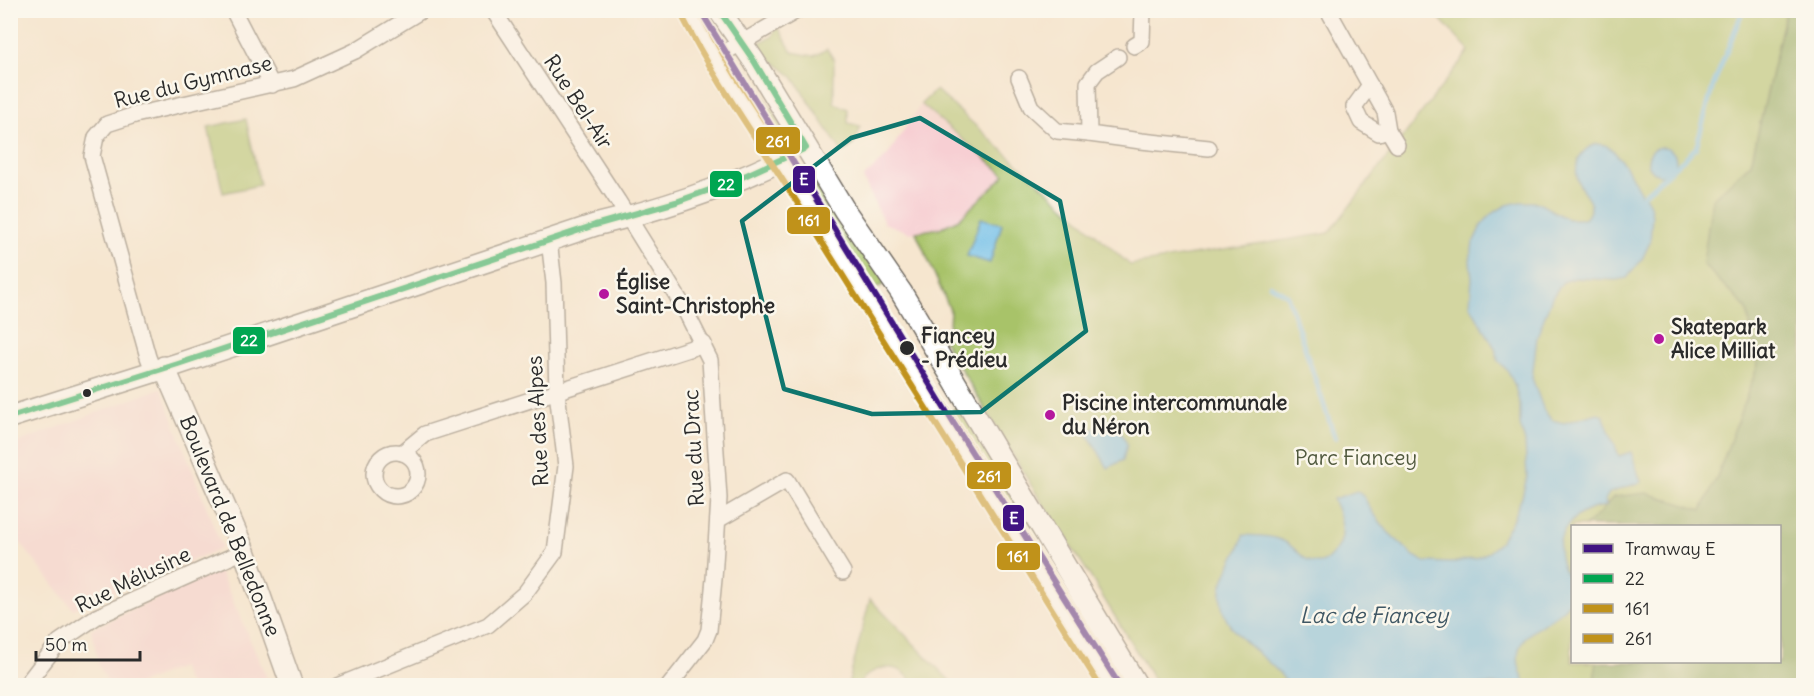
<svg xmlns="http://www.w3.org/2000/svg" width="1814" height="696" font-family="Delius,sans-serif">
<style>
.built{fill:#f7cfd3}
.green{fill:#a8c369;stroke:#6a774a;stroke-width:1.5}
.forest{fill:#86a95d;stroke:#586a44;stroke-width:1.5}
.water{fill:#6ebee9;stroke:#4c748a;stroke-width:1.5}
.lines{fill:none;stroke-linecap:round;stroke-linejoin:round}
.stream{stroke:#6ebee9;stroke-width:4.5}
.street-casing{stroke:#726c64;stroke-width:18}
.secondary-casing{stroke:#726c64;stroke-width:24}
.street{stroke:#fff;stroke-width:15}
.secondary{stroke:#fff;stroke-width:21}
.bus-1-casing{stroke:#fbf7ec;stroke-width:10}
.bus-2-casing{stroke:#fbf7ec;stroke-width:10}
.bus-3-casing{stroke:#fbf7ec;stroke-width:10}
.bus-1{stroke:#00a651;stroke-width:6}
.bus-2{stroke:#c0921a;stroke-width:6}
.bus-3{stroke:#c0921a;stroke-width:6}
.tram-1-casing{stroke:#fbf7ec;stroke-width:10}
.tram-1{stroke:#401382;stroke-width:6}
.marked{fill:none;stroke:#0f766e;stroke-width:4.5;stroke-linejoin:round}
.poi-dot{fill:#b5179e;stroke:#fbf7ec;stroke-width:2}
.stop-dot{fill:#2b2b2b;stroke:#fbf7ec;stroke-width:2}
.labels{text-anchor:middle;stroke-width:5;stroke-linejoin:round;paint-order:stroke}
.street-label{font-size:21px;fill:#2b2b2b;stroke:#fbf7ec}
.poi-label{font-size:21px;font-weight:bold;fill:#2b2b2b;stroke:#fbf7ec;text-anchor:start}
.stop-label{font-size:21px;font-weight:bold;fill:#2b2b2b;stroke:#fbf7ec;text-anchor:start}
.park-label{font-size:21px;fill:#50593e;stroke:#fbf7ec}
.water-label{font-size:22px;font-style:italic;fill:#3f5764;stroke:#fbf7ec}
.line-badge{stroke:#fbf7ec;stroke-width:2}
.badge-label{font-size:16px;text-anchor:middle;font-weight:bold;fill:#fff}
</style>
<rect width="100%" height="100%" fill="#fbf7ec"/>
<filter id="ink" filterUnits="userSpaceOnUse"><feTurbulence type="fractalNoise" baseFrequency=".0167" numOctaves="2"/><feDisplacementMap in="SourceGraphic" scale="12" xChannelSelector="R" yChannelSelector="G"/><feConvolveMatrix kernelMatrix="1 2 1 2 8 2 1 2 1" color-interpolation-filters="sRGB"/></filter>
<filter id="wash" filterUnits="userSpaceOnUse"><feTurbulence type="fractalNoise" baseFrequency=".008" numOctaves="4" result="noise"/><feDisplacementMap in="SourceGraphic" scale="24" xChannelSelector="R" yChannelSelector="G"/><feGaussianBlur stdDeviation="1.35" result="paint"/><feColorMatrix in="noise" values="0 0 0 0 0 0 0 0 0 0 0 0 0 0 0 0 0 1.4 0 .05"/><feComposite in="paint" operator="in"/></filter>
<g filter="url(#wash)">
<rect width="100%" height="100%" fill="#f6e6cf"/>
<g class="built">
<polygon points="921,104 1005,175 963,216 953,223 940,228 911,233 884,223 863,178 887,156"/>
<polygon points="161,388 222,548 73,609 11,531 11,445"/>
<polygon points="219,570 270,685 189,685 181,667 136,685 109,685 99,666 91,629"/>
</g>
<g class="green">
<polygon points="1433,11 1786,11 1751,163 1712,200 1703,264 1747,309 1758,365 1717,477 1702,510 1672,526 1572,526 1572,662 1628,662 1622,685 1157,685 1082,563 1039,498 941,336 949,326 950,310 916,232 940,228 959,219 1005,175 921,104 936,90 1130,265 1329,233 1469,51"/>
<path d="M779,28l13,24 22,4 13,-7 7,11v43l14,6v14l12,3c-2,14 -7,20 -18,26l-49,-75 -34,-27 1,-8 12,-5 3,-7z"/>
<polygon points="747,70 788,135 774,140 733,79"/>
<polygon points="246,119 260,185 223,193 208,127"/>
<polygon points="812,166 888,282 869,292 797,175"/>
<polygon points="963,403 1045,543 1031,552 945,415"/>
<polygon points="1050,551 1131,685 1115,685 1036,560"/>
<path d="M870,599l84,86h-41c-10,-25 -42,-21 -54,0h-11z"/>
</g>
<polygon class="forest" points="1786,11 1803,11 1803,685 1593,685 1597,662 1780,662 1780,526 1585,526 1600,513 1613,497 1647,493 1702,510 1717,477 1758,365 1747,309 1703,264 1712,199 1751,163"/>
<g class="water">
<path d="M1597,144l8,1 8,5 14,18 14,26 4,2 5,9 2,10 -2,27 -8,17 -15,19 -11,2 -41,-2 -12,4 -11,15 -15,40 -5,41 12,33 8,9 12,3 34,-10 5,2 16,41 12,-4 10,30 -32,11 -4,7 1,6c-28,3 -54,24 -45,56 3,13 16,25 9,38 -12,24 -50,26 -52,56 0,12 3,20 9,29h-239c-20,-34 -71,-48 -67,-94 1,-18 23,-46 22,-56 13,1 29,0 42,7 10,5 19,20 31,21 6,1 12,-3 16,-8 17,-16 10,-38 1,-56l24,-8 7,6 7,13 17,22 26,24 11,6 25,1 26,-5 13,-6 10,-9 11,-18 12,-28 5,-20 -2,-35 -5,-17v-19l-5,-20 -7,-15 -10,-10 -3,-13 -25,-43 2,-27 -2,-17 3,-18 8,-17 10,-12 16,-9 13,-3h17l30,17h18c4,-4 7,-11 5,-17 -2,-6 -7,-11 -10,-16 -8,-18 -2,-37 17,-42z"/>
<circle cx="1662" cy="161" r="14"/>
<polygon points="981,218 1002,224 990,263 967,256"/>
<polygon points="1113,417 1127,444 1123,460 1108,468 1087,433"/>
</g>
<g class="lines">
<g class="stream">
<polyline points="1643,195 1696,148 1713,86 1743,10"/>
<polyline points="1270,285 1287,295 1335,438"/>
</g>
</g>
</g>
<g filter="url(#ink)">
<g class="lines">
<g class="street-casing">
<g id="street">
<polyline points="233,10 272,85"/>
<polyline points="493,10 618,201 682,304 710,360 719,498 714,579 709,630 705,640 669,686"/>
<polyline points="1328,10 1385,112 1388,130 1397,145"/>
<polyline points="1134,46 1142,41 1143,10"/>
<polyline points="1118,57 1097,71 1088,83 1089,134 1141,141 1209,148"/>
<polyline points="715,58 798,10"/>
<polyline points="1019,78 1031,107 1057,131 1089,134"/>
<polyline points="1370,85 1354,107 1361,122 1379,133 1388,130"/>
<polyline points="153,370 148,357 92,156 96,137 107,124 135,115 294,79 355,51 422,10"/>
<circle cx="396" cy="474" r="22"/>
<polyline points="402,453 425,434 704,344"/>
<polyline points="718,520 787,480 843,572"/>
<polyline points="25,686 59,642 96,617 244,551"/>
<polyline points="337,686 488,625 525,593 555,552 566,466 557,392 554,283 549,240"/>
</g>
</g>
<g class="secondary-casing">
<g id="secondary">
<polyline points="689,10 705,42 727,78 793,178 938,413 1111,686"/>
<polyline points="719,10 754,61 845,211 901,292 1137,686"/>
<polyline points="164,367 244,551 292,686"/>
<path d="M10,417l168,-53 417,-139c64,-15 127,-36 187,-65"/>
</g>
</g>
<use href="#street" class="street"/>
<use href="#secondary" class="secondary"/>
<g class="bus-1-casing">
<polyline id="bus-1" points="10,417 178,364 595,225 676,202 729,183 806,148 754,61 719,10"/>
</g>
<g class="bus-2-casing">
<path id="bus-2" d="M681,14c37,73 86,139 129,209 96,155 193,309 290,463"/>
</g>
<g class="bus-3-casing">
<path id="bus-3" d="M699,10c36,72 85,137 127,205 97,156 194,311 293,466"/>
</g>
<use href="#bus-1" class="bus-1"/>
<use href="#bus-2" class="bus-2"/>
<use href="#bus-3" class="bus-3"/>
<g class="tram-1-casing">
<polyline id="tram-1" points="700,10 954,424 1120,686"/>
</g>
<use href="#tram-1" class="tram-1"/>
</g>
</g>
<path d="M0 0H1814V696H0ZM920,118l140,83 26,130 -105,81 -109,2 -88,-25 -42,-168 109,-83z" fill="#f6e6cf" fill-opacity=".55" fill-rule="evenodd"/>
<path class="marked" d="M920,118l140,83 26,130 -105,81 -109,2 -88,-25 -42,-168 109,-83z"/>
<g class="poi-dot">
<circle cx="604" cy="294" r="6"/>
<circle cx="1659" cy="339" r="6"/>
<circle cx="1050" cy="415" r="6"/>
</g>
<g class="stop-dot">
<circle cx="907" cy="348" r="8"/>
<circle cx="87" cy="393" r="5"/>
</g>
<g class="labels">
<g class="street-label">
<text transform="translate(193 82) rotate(-14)" y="7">Rue du Gymnase</text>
<text transform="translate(578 102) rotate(57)" y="7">Rue Bel-Air</text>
<text transform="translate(538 421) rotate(-93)" y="7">Rue des Alpes</text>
<text transform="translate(694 448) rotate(-93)" y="7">Rue du Drac</text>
<text transform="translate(230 526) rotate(68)" y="7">Boulevard de Belledonne</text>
<text transform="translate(133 580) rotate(-26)" y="7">Rue Mélusine</text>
</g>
<g class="poi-label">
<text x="616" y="289">Église<tspan x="616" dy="24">Saint-Christophe</tspan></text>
<text x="1671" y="334">Skatepark<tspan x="1671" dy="24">Alice Milliat</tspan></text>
<text x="1062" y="410">Piscine intercommunale<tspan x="1062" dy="24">du Néron</tspan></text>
</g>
<g class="stop-label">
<text x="921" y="343">Fiancey<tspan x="921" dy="24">- Prédieu</tspan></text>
</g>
<g class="park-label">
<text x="1356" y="465">Parc Fiancey</text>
</g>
<g class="water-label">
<text x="1374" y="623">Lac de Fiancey</text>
</g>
</g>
<g class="line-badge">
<rect x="755" y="126" width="46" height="29" rx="6" fill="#c0921a"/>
<rect x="792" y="165" width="24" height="29" rx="6" fill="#401382"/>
<rect x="709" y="170" width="34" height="28" rx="6" fill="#00a651"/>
<rect x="786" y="206" width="45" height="29" rx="6" fill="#c0921a"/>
<rect x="232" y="326" width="34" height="29" rx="6" fill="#00a651"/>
<rect x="966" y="461" width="46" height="29" rx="6" fill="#c0921a"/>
<rect x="1002" y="504" width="23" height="28" rx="6" fill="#401382"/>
<rect x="996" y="542" width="45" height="29" rx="6" fill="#c0921a"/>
</g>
<g class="badge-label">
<text x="778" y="147">261</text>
<text x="804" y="185">E</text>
<text x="726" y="190">22</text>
<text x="809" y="226">161</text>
<text x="249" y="346">22</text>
<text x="989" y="482">261</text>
<text x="1014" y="524">E</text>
<text x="1018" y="562">161</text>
</g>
<rect width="1814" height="696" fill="none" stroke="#fbf7ec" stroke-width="36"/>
<rect x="1571" y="525" width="210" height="138" fill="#fbf7ec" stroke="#a8a59f" stroke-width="1.5"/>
<rect x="1583" y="544" width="30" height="9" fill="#401382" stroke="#a8a59f" stroke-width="1.5"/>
<text x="1625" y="555" font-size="18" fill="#2b2b2b">Tramway E</text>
<rect x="1583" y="574" width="30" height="9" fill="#00a651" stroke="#a8a59f" stroke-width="1.5"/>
<text x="1625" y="585" font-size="18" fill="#2b2b2b">22</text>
<rect x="1583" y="604" width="30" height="9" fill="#c0921a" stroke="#a8a59f" stroke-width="1.5"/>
<text x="1625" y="615" font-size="18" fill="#2b2b2b">161</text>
<rect x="1583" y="634" width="30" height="9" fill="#c0921a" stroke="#a8a59f" stroke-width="1.5"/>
<text x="1625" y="645" font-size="18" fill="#2b2b2b">261</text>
<path d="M36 651v9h104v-9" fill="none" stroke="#2b2b2b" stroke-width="3"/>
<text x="45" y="651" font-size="18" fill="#2b2b2b" stroke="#fbf7ec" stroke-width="4.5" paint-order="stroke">50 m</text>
</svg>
